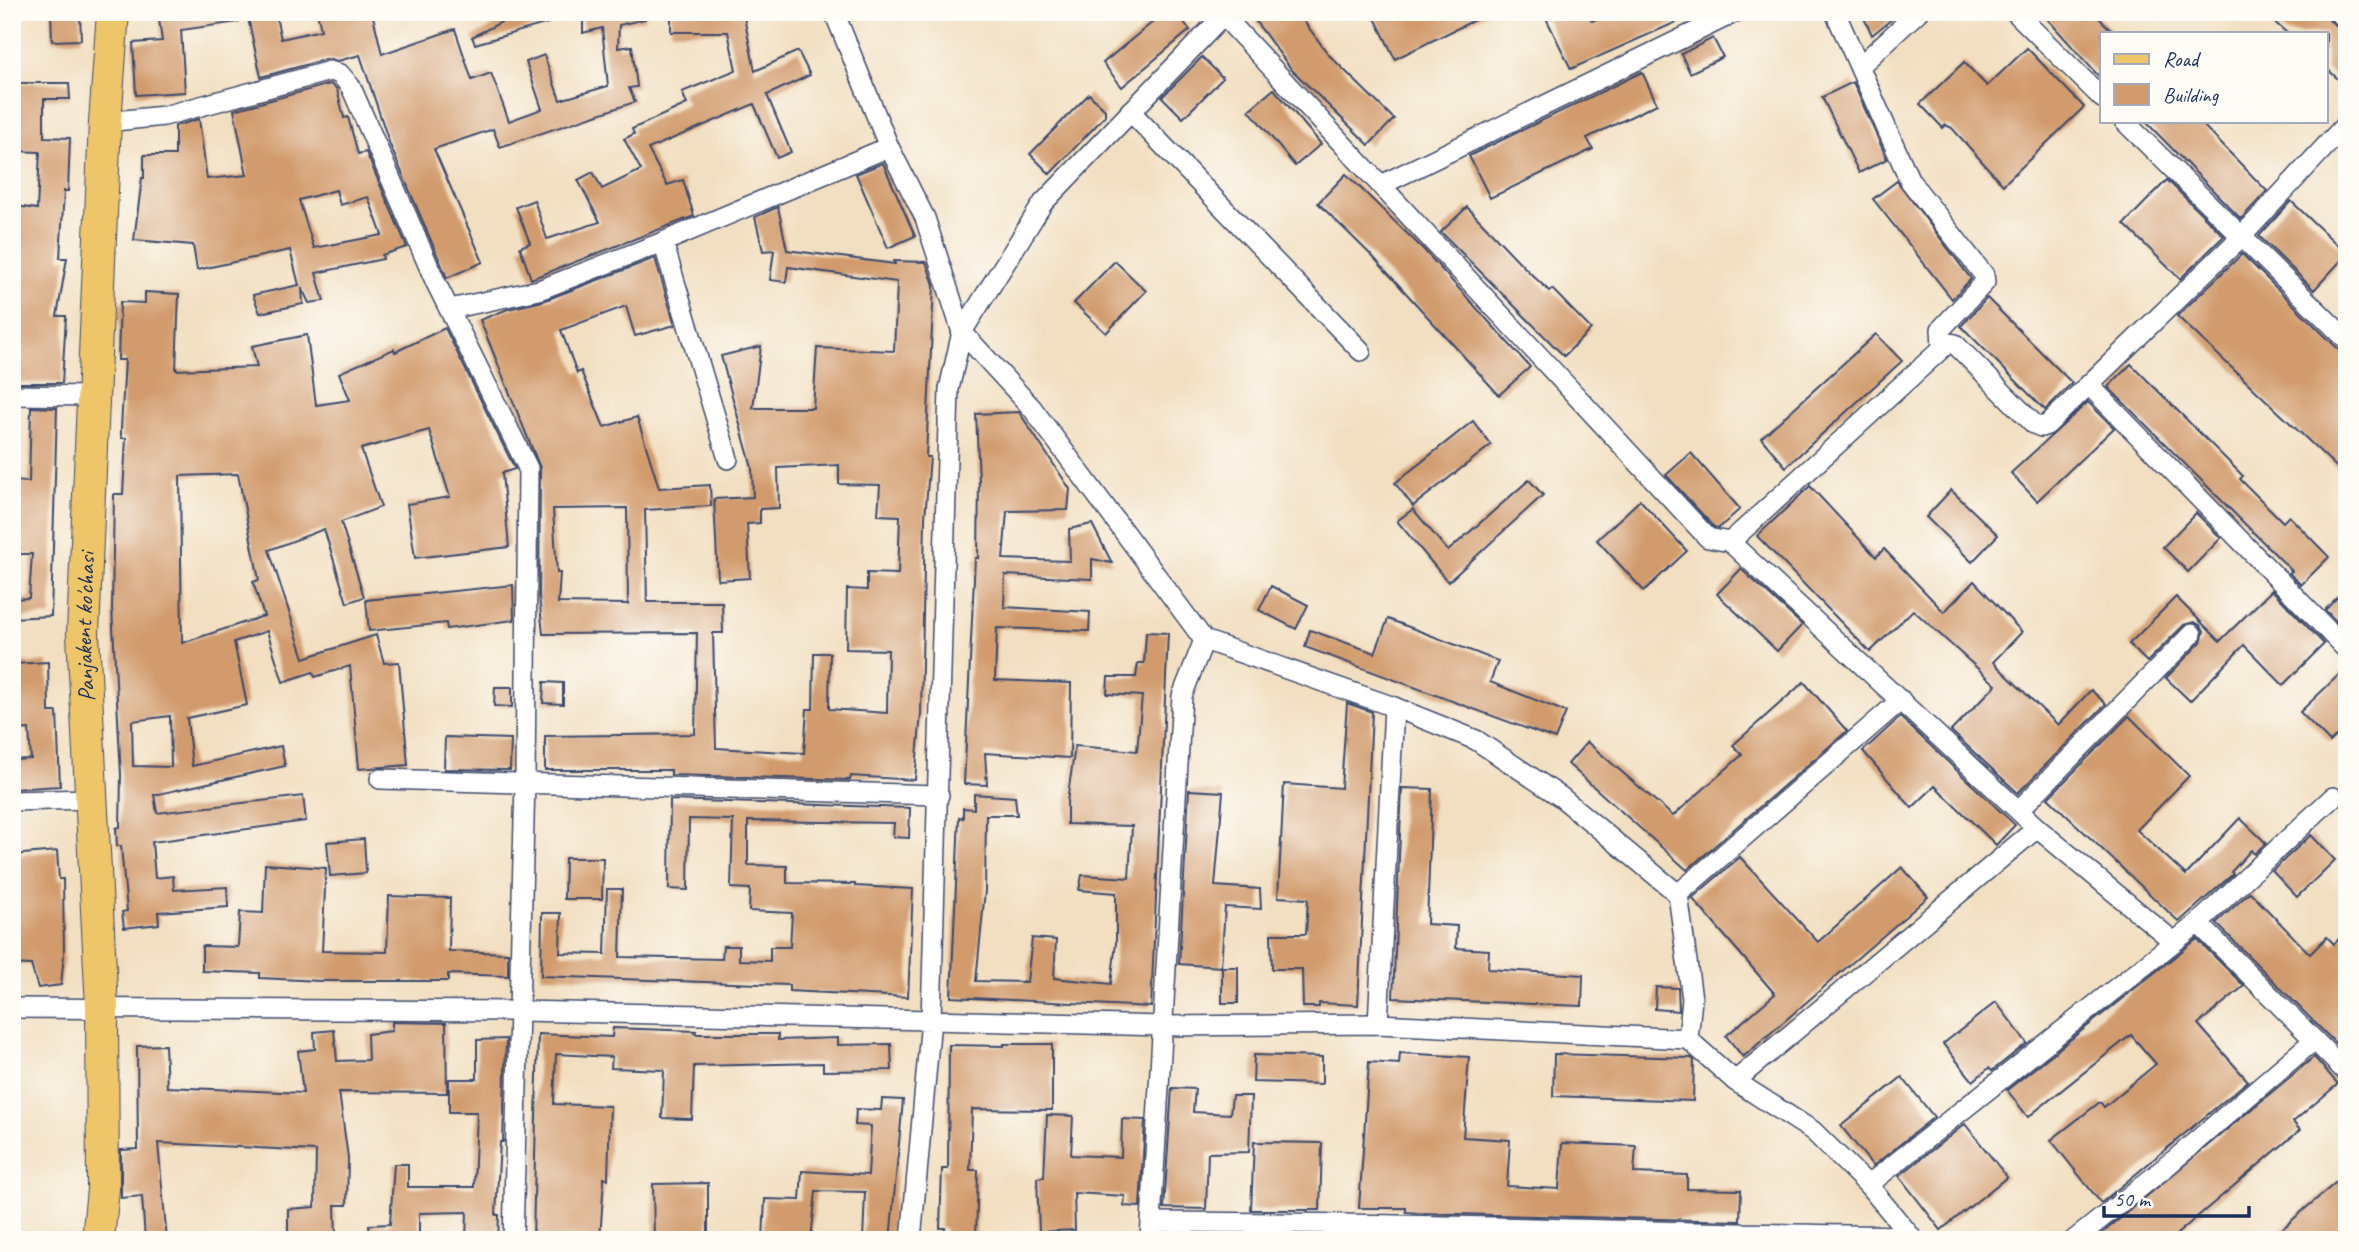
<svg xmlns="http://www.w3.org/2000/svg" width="2359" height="1252" font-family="Caveat,sans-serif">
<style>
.building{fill:#d29b6d;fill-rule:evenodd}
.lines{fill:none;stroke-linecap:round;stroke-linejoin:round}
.street-casing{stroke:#3b496d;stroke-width:22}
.primary-casing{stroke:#3b496d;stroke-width:34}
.street{stroke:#fff;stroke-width:19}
.primary{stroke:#eec569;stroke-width:32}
.labels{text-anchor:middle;stroke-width:6;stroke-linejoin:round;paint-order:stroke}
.street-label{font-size:24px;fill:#1b2f5e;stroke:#fdfcf7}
</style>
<rect width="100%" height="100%" fill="#fdfcf7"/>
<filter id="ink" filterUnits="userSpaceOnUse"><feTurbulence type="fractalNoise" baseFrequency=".0143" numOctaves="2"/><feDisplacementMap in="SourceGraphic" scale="14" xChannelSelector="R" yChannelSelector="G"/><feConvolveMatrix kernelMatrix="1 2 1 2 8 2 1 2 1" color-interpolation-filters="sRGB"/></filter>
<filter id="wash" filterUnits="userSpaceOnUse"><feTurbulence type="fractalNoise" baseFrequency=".00686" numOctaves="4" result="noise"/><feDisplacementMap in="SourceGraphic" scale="28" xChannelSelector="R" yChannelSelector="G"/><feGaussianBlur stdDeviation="1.57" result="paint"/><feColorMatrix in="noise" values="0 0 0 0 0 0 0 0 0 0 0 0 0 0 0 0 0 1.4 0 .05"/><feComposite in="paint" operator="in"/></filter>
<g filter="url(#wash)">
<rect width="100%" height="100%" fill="#f2dfc1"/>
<g id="blocks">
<g class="building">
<polygon points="51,12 80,12 81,40 52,41"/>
<polygon points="158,12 237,12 238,22 181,30 185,92 136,95 133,43 162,41"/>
<polygon points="275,12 281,39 321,30 317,12 372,12 382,54 455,29 472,80 491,73 509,121 542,109 526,62 544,55 560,100 608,86 602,28 583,33 583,12 644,12 645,19 619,25 618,48 632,46 637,87 629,88 635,102 500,147 493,129 434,149 483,262 447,278 390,145 360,55 338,61 327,59 261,77 248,18"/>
<polygon points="512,12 569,12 569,17 475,44 472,37 513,16"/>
<polygon points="724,12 743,12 755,71 798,51 810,75 767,95 791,152 777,158 754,104 648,149 667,185 683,180 694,216 531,279 520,247 530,243 516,207 534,200 547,239 600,222 578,180 593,172 602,189 641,170 624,139 634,134 632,129 687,104 682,92 736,70 728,32 671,32 671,13"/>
<polygon points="1165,12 1176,12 1190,30 1122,87 1103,63"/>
<polygon points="1274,12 1297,12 1329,55 1394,119 1369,145 1292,70 1256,22"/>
<polygon points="1372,12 1491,12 1395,59"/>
<polygon points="1543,12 1588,12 1592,21 1612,12 1699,12 1571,69"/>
<polygon points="1861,12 1889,12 1892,19 1872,35"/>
<polygon points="2041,12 2093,12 2114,33 2102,33 2102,80"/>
<polygon points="2263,12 2324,12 2330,21 2347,33 2347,87 2326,68 2326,33 2287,33"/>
<polygon points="1713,38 1723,57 1690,73 1681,54"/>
<polygon points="2027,48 2084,107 2003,185 1952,128 1946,125 1943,128 1920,104 1964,62 1987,86"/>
<polygon points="1202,57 1223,78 1183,118 1162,97"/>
<polygon points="1642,72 1657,104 1587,138 1593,149 1490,198 1469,156"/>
<polygon points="1853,82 1887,159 1859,173 1822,97"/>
<polygon points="17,83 69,83 70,99 44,99 44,137 70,138 68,191 64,191 60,258 67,258 57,316 66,316 62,383 12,383 15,206 37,209 40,152 12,151 12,135 18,135"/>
<path d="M330,84l7,5 7,29 4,-1 10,37 8,-2 41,95 -25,8 1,4 -67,14 8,28 -15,2 -7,-15 1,16 -43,9 -7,-18 46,-10 -9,-35 -93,20 -4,-25 -59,-5 8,-62h2v-23h31v-29l24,-7 8,60 40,-4 -13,-65zM336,190l4,15 28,-8 14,38 -68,13 -15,-48z"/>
<polygon points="1274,89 1321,144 1295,166 1249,110"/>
<polygon points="1089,94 1105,110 1105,116 1050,174 1030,154"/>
<polygon points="2145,121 2199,121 2267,191 2241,219"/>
<polygon points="883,163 915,236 888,248 856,174"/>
<polygon points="1346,174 1423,249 1530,367 1499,395 1374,258 1318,203"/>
<polygon points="2167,180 2224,236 2180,279 2124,224"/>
<polygon points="1897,181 1971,279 1952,299 1873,199"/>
<polygon points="2291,201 2347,254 2314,290 2259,236"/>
<path d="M778,207l9,43 108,14 -1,-3 32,1 8,23 -8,172h4l-5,61 -4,195 -6,67 -64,-4 -1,4 -179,-5v-5h-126v-34l150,-2 2,-101 -154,1 -4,-38 1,-128 -60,-148 28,-11 35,-8 112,-43 20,67 -40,11 -9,-30 -65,24 16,43 4,-2 23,56 33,-10 22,71 51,-3 1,21 -66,4 2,92h75l1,31h-10l3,115 88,5 3,-44h6l1,-56h16l-1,56 58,4 1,-63 -42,-1 1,-60 20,1v-17l31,1 2,-58 -22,-1 2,-30 -41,-1v-19l-61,3 1,40 -19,1v14l-13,1 3,54 -32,2 -4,-81 39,-2 -1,-29 -31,-112 40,-10 -8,62h60l4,-60 77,3 3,-69 -109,-15 -2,15 -16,-2 4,-30 -11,1 -8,-34zM627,508l1,96 -70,-1 2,-30h-3l-4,-64z"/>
<polygon points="1467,207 1528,271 1549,291 1552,289 1591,329 1564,356 1441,232"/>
<polygon points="2242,254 2338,349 2347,352 2347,477 2177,316"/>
<polygon points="1115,261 1146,291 1106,333 1074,303"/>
<path d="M145,292l34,2 -3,76 81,-3 -5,-21 55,-11 9,70 34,-5 -11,-27 55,-24 1,3 50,-24 70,141 -13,4 7,74 -94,11 -8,-54 43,-7 -21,-67 -68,19 20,58 -40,15 23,75 -17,6 -23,-74 -55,21 35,108 72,-23 8,28 15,-1 9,103 -49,4 -9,-103 -35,11 -2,-5 -30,10 -16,-51 -33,11 13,63 -60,13 5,48 89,-20 4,20 -131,29 3,18 146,-17 3,25 -154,21 3,36 18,-2 1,14 53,-3 1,20 -70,5 1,12 -35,4 -2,-16 5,-1 -6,-65h-4l-1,-18 4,-1 1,-52 -9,-167 2,-114h9l3,-56h-5v-10l4,-68h-7l2,-58 25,1zM238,474l21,106 -6,2 11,34 -82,27 -2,-167zM170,716l1,51 -38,-1 -1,-45z"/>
<polygon points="1987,298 2072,383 2045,410 1961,326"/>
<polygon points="1876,334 1902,361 1786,467 1761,438"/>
<polygon points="2131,364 2243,476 2240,479 2283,522 2289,516 2329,557 2301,585 2289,573 2292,571 2108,387"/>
<polygon points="2088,402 2114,428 2037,501 2011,473"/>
<polygon points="31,407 57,408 51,616 12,618 12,599 29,598 32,554 12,554 12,481 29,482"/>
<polygon points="1019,412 1070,489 1068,510 1007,511 1003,559 1070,561 1069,529 1092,524 1112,563 1092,559 1092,579 1005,575 1004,607 1090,612 1089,631 997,628 995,680 1071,683 1070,758 985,753 987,785 964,784 975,558 978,558 979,480 976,414"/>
<polygon points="1473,421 1491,445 1413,506 1395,483"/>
<polygon points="1691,453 1740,509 1719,528 1714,527 1666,475"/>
<polygon points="1529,480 1543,495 1448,582 1397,521 1413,509 1448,551"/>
<polygon points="1810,486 1876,557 1884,549 1944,612 1974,581 2022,632 1993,662 2058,725 2091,690 2106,704 2018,793 1951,731 1996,685 1913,610 1870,652 1757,536"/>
<polygon points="1951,490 1998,535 1972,562 1926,517"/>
<polygon points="1640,500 1687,551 1644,591 1597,540"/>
<polygon points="2196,513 2221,538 2188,572 2163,547"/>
<polygon points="1741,569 1802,625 1777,651 1717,594"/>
<polygon points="513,585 514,620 447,629 446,623 369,631 366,600"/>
<polygon points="1271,586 1308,605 1296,629 1259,610"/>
<polygon points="2347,587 2347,622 2342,627 2325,610"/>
<polygon points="2272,590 2324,644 2283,685 2244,645 2190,701 2166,678 2201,642 2204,631 2200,625 2194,622 2184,625 2147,662 2129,644 2176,597 2220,641"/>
<polygon points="1388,619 1498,661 1490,682 1566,712 1555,739 1305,647 1310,630 1375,653"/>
<polygon points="1146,632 1168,633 1151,1007 951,997 959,817 963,818 963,808 974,809 974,794 1015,797 1017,815 986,815 985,891 976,981 1027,982 1032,938 1056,940 1054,978 1111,984 1116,943 1116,893 1079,890 1082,875 1129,878 1132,826 1067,824 1067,802 1075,746 1137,751 1142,696 1107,694 1108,677 1136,677 1138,663 1144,663"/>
<polygon points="48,662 49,712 57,712 60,786 12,789 12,760 31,759 29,729 12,730 12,713 19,713 14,664"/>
<polygon points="2347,667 2347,726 2330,742 2300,712"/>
<polygon points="544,682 563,683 563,704 543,703"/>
<polygon points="1804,682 1847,731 1687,870 1568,764 1587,742 1673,816 1742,755 1733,745"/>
<polygon points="495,687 512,687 512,707 494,706"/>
<polygon points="1347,703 1372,712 1358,1005 1319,1003 1319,1007 1303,1007 1302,969 1272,969 1271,934 1306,934 1308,899 1278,897 1284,784 1341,788"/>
<polygon points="2129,716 2189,776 2137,830 2186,875 2240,818 2266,843 2254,854 2251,850 2231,872 2233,874 2179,922 2048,798"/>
<polygon points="1900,717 2015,825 1996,845 1935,786 1912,808 1863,751"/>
<polygon points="445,737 511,739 510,770 444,769"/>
<polygon points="1402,788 1432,789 1427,924 1457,926 1456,948 1489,950 1488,969 1583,975 1582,1006 1393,998"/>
<polygon points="1189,790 1223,792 1215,886 1260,889 1261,909 1225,907 1221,967 1179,964"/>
<polygon points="670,800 910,808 909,838 893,837 894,823 748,821 748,865 787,866 787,883 855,884 855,886 913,889 908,997 789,991 789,985 541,976 542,913 561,913 560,953 605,954 607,889 622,889 620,957 722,959 723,946 739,946 739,960 770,961 770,947 790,947 792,913 749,911 750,889 731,888 733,820 689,819 688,890 669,889"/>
<polygon points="2311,835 2335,860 2297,897 2272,871"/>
<polygon points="364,839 366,873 330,876 327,842"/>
<polygon points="57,851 59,879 63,879 64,954 61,985 38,988 31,965 12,964 12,949 17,949 16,878 12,878 12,855"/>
<polygon points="1740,857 1818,942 1902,867 1928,897 1743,1057 1726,1036 1775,994 1692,898"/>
<polygon points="565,858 603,858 602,899 564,899"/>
<polygon points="265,864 326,868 322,951 387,952 389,896 450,898 449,951 508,953 508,976 448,974 448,981 320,981 260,978 260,973 202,971 202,946 238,947 240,912 263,913"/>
<polygon points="2250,892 2310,954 2327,937 2334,944 2347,931 2347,1055 2216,923"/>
<polygon points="2197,939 2244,986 2198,1024 2248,1081 2101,1203 2051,1140 2100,1102 2104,1107 2156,1064 2131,1035 2028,1117 2007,1090"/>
<rect x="1222" y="967" width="16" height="36"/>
<polygon points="1656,987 1678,988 1679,1011 1655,1009"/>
<polygon points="1996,1002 2027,1043 1992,1071 1989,1068 1973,1081 1943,1044"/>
<polygon points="392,1022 446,1023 447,1093 339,1092 348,1158 347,1205 335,1205 336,1240 288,1240 288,1209 315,1207 316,1151 158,1143 167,1240 145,1240 142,1196 121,1198 121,1150 138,1149 137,1046 165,1045 167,1087 303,1093 298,1051 315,1049 314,1032 334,1030 337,1061 368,1060 367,1034 392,1031"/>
<polygon points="613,1028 696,1031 695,1034 778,1034 778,1040 838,1038 838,1045 891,1044 892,1070 823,1071 823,1063 694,1066 692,1119 662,1118 664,1070 611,1068 612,1057 556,1054 554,1104 610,1106 608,1179 604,1178 600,1240 533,1240 538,1034 612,1037"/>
<polygon points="506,1039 503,1142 500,1142 496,1215 499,1215 498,1240 466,1240 467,1212 419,1213 419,1240 370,1240 369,1225 390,1224 394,1164 408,1164 408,1187 474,1187 477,1112 449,1112 449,1079 477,1079 477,1040"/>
<polygon points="1004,1044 1052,1044 1052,1110 972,1109 970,1170 978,1170 976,1240 945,1240 945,1228 940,1228 942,1169 948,1169 949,1045 1004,1046"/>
<polygon points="1400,1053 1469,1057 1463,1137 1510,1140 1507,1186 1559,1189 1562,1143 1636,1146 1634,1173 1687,1175 1687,1189 1741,1190 1740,1221 1417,1213 1406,1212 1406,1208 1359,1208 1369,1062 1399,1064"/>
<polygon points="1554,1054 1691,1058 1694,1060 1693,1101 1553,1096"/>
<polygon points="1254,1055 1322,1057 1322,1084 1253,1082"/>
<polygon points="2314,1057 2338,1084 2293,1122 2300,1130 2191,1222 2170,1240 2094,1240"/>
<polygon points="1902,1077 1934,1117 1873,1166 1841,1126"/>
<polygon points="1172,1088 1195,1089 1193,1112 1230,1114 1232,1096 1251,1096 1249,1152 1208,1153 1206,1209 1164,1208"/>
<polygon points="882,1099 903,1100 890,1240 863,1240 865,1192 816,1191 811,1240 763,1240 765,1199 800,1200 802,1171 868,1175 871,1126 855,1125 856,1109 881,1110"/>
<polygon points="1047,1115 1073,1116 1071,1155 1121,1157 1122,1119 1145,1120 1140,1207 1124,1206 1125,1196 1074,1193 1075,1230 1039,1232 1037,1178 1044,1177"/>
<polygon points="1965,1124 2007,1177 1941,1230 1899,1176"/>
<polygon points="1254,1142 1322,1143 1320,1210 1251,1210"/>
<polygon points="2347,1173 2347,1240 2270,1240 2299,1214"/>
<polygon points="708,1183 708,1240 654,1240 653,1184"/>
</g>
</g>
</g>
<g filter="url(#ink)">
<use href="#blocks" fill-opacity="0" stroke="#3b496d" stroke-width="2"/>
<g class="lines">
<g class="street-casing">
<g id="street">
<polyline points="834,12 889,147 925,218 962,332 1032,408 1204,640 1394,707 1476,740 1561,797 1678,894 1692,999 1688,1039"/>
<polyline points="1220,12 1708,538 1730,542 2037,828 2174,942"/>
<polyline points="1227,12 1043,203 962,332 949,389 931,1020 1163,1026 1378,1024 1688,1039 1735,1081 1813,1131 1868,1185 1914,1240"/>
<polyline points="1835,12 1910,181 1984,275 1985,282 1941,329 1942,346"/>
<polyline points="2015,12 2102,98"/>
<polyline points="2338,12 2347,20"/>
<polyline points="1861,65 1918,12"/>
<polyline points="1130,111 1361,351"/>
<polyline points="2124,121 2347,340"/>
<polyline points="105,122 164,116 330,71 340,74 351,87 436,283 528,468 525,782 513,1240"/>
<polyline points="1381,185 1736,12"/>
<polyline points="663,242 728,459"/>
<polyline points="450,309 539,290 663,242 889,147"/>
<polyline points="2089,385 2347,650"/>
<polyline points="12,395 94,396"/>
<polyline points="1730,542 1948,343 1955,344 2034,424 2041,427 2047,425 2241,237 2347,123"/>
<polyline points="380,779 939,795"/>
<polyline points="12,801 89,799"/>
<polyline points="2019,810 2192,634"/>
<polyline points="1678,894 1901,700"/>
<polyline points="2198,923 2347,1073"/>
<polyline points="12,1008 520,1011 931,1020 911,1240"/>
<polyline points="1378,1024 1394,707"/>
<polyline points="1735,1081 2037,828"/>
<polyline points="1868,1185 2198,923 2333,797"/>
<path d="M1151,1222c253,0 506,11 758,14"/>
<polyline points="1150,1240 1182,696 1204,640"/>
<polyline points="2074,1240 2167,1166 2313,1041"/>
</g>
</g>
<g class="primary-casing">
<g id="primary">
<path id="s1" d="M98,1240l5,-51 -1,-181 -19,-374 22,-512 8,-110"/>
</g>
</g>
<use href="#street" class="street"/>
<use href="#primary" class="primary"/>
</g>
</g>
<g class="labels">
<g class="street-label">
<text dy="8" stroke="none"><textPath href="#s1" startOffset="614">Panjakent ko'chasi</textPath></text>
</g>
</g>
<rect width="2359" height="1252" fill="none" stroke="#fdfcf7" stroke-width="42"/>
<rect x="2100" y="32" width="228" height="91" fill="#fdfcf7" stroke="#a3aaba" stroke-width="2"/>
<rect x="2114" y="54" width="35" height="10" fill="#eec569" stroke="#a3aaba" stroke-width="2"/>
<text x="2163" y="66" font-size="21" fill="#1b2f5e">Road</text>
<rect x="2114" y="84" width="35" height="21" fill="#d29b6d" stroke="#a3aaba" stroke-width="2"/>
<text x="2163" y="102" font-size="21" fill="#1b2f5e">Building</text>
<path d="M2104 1206v10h145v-10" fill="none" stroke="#1b2f5e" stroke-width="3.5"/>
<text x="2114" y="1206" font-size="21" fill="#1b2f5e" stroke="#fdfcf7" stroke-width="5" paint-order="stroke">50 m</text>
</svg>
